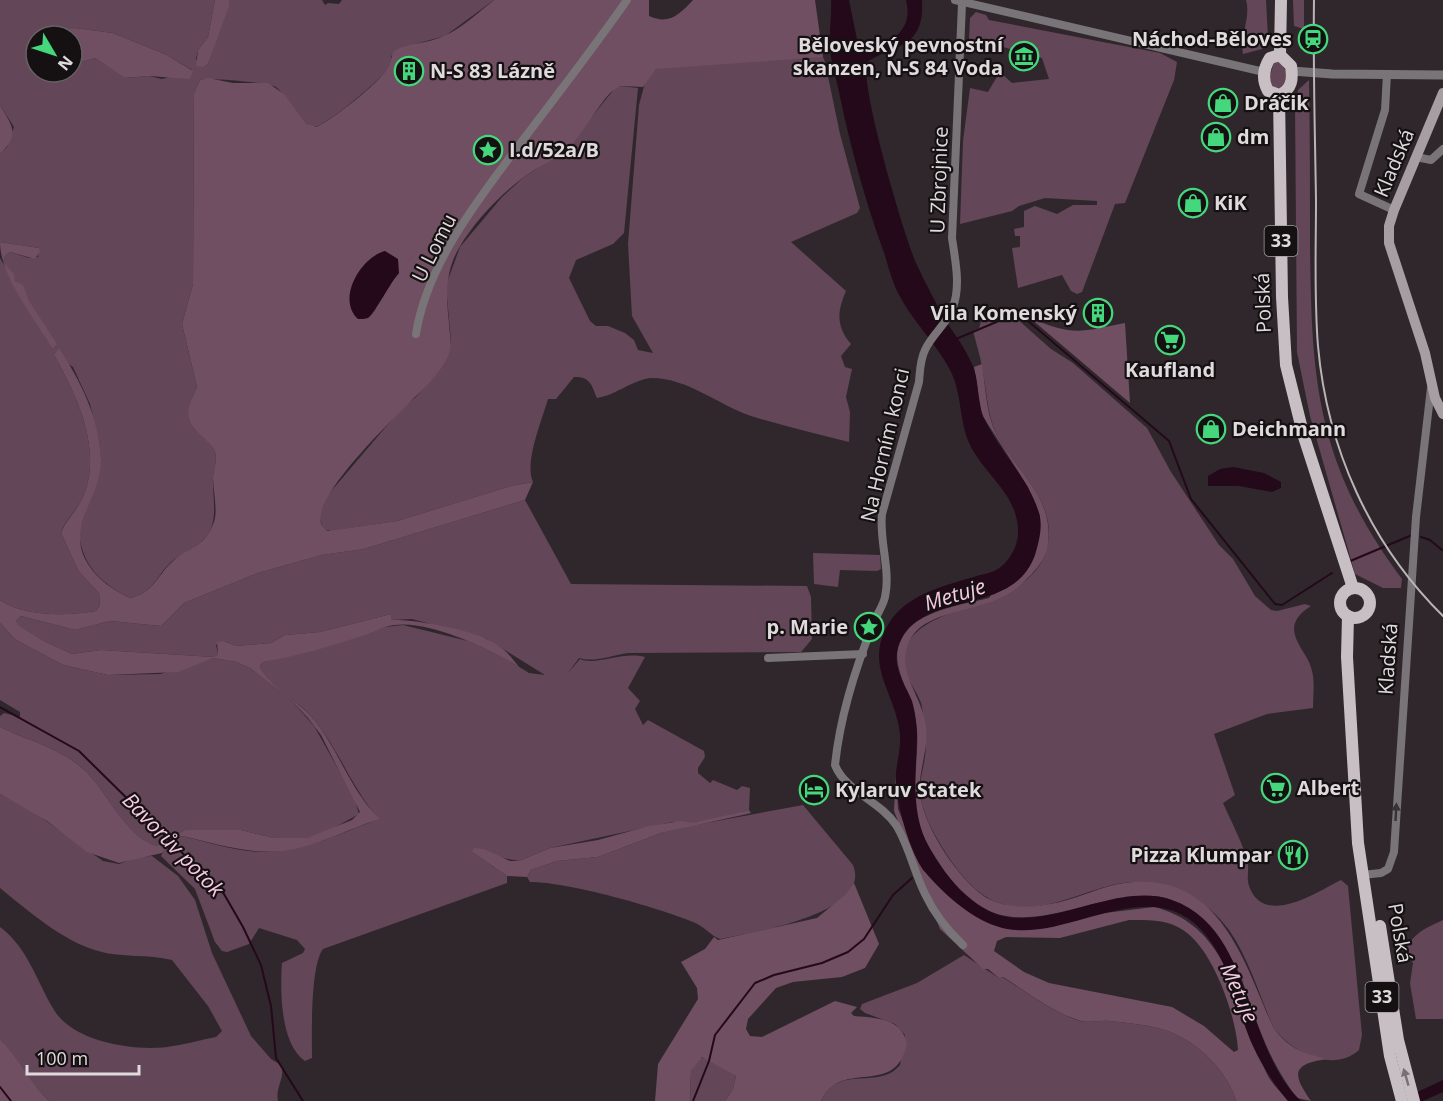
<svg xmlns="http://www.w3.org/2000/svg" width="1443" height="1101" font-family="'Open Sans',sans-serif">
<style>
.green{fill:#634657;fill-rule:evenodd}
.forest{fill:#6f4f61;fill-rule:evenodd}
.water{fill:#230919}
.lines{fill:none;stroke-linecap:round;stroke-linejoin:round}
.stream{stroke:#230919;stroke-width:2}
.minor{stroke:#797477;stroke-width:8}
.tertiary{stroke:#797477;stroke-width:9}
.secondary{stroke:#a69ea2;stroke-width:10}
.primary{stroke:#c8bfc4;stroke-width:12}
.rail{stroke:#bab3b7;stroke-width:2}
.oneway{fill:#383436}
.oneway2{fill:#777174}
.labels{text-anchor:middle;stroke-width:4.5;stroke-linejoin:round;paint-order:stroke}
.shield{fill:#151113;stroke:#a39ea0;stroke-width:1.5}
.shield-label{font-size:18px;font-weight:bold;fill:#e0dadd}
.poi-label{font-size:20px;font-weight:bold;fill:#e0dadd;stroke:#151113;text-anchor:start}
.street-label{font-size:20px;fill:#e0dadd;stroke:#151113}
.water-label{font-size:21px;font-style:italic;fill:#f9c9e4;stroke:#151113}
</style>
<rect width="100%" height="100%" fill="#30272c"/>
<g class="green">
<path d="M0,0h215l-7,37 -10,13 -2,9 8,8 4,-3 21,-64h93l3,5 3,-2 11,1 3,-4h152l-49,36 -30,8 -24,12c0,5 0,9 -3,13 -8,11 -65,60 -75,58 -17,-3 -24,-30 -37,-40 -5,-4 -69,-10 -76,-7l-6,13 -1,191 -11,40 15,63 -8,31c6,13 19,19 25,32 5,10 -1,18 -1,27 -1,23 8,48 -12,65 -9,8 -22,12 -31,21 -14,14 -18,31 -40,35 -28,-14 -48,-32 -51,-65l22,-72 -2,-20 -9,-37 -17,-37 -19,-12c23,41 49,95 29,142 -6,14 -18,22 -22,36l18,39 20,21 1,12 -4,6c-28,5 -71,6 -96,-11v-342l52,91 4,-5 -53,-82 2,-6 5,-4 19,6 9,-1 1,-9 -39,-6v-88l7,-7 7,-20 -14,-22zM75,28l38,5 54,22 25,15 -30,9 -13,-3 -23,2 -31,-20 -23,7v7h-36v-36h20z"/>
<path d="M1246,0h20l2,37 -6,12 -19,5c-3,-18 8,-37 3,-54z"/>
<polygon points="1293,0 1304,0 1304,29 1294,26"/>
<polygon points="976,12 986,15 989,20 1160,53 1177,62 1174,80 1125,203 1115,204 1082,292 1077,294 1071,291 1062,275 1018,288 1012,248 1020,247 1020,236 1015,236 1014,229 1024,227 1024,211 1035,206 1057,214 1073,205 1097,205 1097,201 1045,198 1019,206 1012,211 960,224 963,141 970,88 988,92 998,75 1002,74 1012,83 1049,79 1042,58 993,44 993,41 986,39 986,42 969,39 970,18"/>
<path d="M815,56l8,1 2,5 15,72 20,74 -3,5 -66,29 55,49c-9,21 -10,35 5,53l-10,12 4,11 7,2 -6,28 4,15 -1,30c-33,-8 -66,-16 -98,-26 -32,-11 -64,-38 -99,-38 -19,1 -35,17 -55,20 -5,-11 -6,-22 -23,-21l-18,22h-8c-6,21 -24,64 -15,83l-22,4 -114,35 -66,10 -8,-2 -4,-14 8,-19 74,-87 15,-12 27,-32 8,-23 -5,-57 14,-38 42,-50 22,-20 42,-28 49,-61 5,-2 18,2 -14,145 -11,11 -37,16 -7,18 21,43 6,5h12l17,7 9,7 4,10 15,3 -21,-37 -4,-72 11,-139 7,-26 10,-10 22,-4z"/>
<polygon points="1279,61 1286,71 1285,84 1278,89 1273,87 1269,78 1274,63"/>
<path d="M1309,80c1,55 1,110 1,164 1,64 1,127 18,190 14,53 41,101 74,145l-1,9h-18l-28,-14 -45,-158 -13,-64 -2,-249 3,-13z"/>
<path d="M989,312l10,2 6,9 10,-6 36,32 22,14 74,65 24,44 48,73 14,14 22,37 16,14 6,1 28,-7 6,2c-37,23 -2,44 1,65 3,11 1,25 1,37l-46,6 -53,20 21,61 -12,8c8,18 18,37 24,56 3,9 -1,18 2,27 15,42 68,6 92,-6l7,6 14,149 -3,15c-26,24 -69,1 -86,-23 -14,-33 -24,-68 -44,-97 -26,-37 -74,-56 -117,-45 -40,10 -83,36 -124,13 -19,-11 -35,-33 -46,-51 -10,-16 -20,-36 -22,-54 -1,-18 8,-35 5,-53 -1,-12 -1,-25 -4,-37 -5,-15 -19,-27 -17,-44 4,-62 126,-42 143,-111 11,-44 -28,-75 -48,-109 -12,-21 -12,-48 -17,-72 -2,-12 -6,-24 -9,-36l6,-3 4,-12z"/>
<path d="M525,500l46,84 236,2 4,11 1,42 -11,13 -173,1c-16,2 -33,10 -49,5l-11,15 12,-14c16,7 42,-8 65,-2l-17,31 12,13 -5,8 8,16 5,-5 56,31 1,6 -7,11v5l12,10 3,-3 24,10 5,-4 8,2 -1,22 -56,14 -21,-2 -122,26 -31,13 -47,-9 35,24v7l-184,66c-13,17 -11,86 -11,109l-7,3c-25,-17 -25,-71 -23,-98l21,-10 2,-4 -8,-9 -38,-12 -10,16 -22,8 -5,-1 -7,-9 -20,-53 -34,-33 5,-11 16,-9c26,6 55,16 82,16 40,0 79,-20 115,-33 -28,-31 -41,-73 -69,-104 -14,-16 -44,-29 -50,-49l3,-4 69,-17 53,-18 18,-2 65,16 29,12 32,20 16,2 -58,-36 -75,-20 -21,1v-6l-71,18 -35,3 -14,8 -35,3 -12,-5 -8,4 2,9 -4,3 -113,-7 -29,4 -28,-13 -26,-15 -2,-5 5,-5 54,14 35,-9 51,5 23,-23 74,-30 64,-18 42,-6z"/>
<polygon points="813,553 880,555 881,569 877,571 840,570 838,587 814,584"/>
<path d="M0,623l16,17 47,25 45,10 52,-1 53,-16 23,4 14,6 43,34 21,24 40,71 5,17 -40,22 -12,2h-33l-33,-8h-56l-29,16c-33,-10 -48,-55 -73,-77 -24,-22 -55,-28 -83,-42v-11l4,-3 16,4v-5l-20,-12z"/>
<path d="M0,794l35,19 68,48 16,3 19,-7 14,-1 26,20 17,24 17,53 39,83 20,23 10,6c5,12 -6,22 -3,36h-229c-19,-18 -31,-43 -49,-62v-112c28,21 36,53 54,83 20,32 78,41 113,37 16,-2 33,-7 49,-10l6,-6 -14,-25 -36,-46c-24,-6 -50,-2 -74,-9 -34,-9 -71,-41 -98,-63z"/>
<path d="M803,805l50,60c20,49 -104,68 -133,74 -9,-3 -16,-13 -27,-17 -37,-15 -124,-40 -163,-40l-3,-5 4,-7 26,-9 41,-4 63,-24 29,-7z"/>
<path d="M1443,920v99h-27l-6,-36 3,-20 -8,-12c8,-18 21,-23 38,-31z"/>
<path d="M964,955l35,23 3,-1c25,15 48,34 75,43 10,4 22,0 32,1 18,2 42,4 59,10 29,11 60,40 68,70h-415c18,-38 58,-10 79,-36l5,-30 -10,-11 -30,-11 -5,-4 2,-5 55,-21z"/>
<polygon points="706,1057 736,1076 733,1089 725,1101 690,1101 691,1071 699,1058"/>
</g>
<g class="forest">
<polygon points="215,0 229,0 229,6 208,64 204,67 196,66 198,50 208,37"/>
<path d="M494,0h155v16c20,9 30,-1 44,-16h122l8,57 -167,12 -13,18 -23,-1 -9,6c-17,18 -27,42 -45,58 -13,11 -29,17 -42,27 -24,18 -50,45 -65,71 -14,24 -13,48 -10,75 0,8 3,18 1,27 -3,13 -13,24 -22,34 -15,17 -139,128 -100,147l69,-10 114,-35 22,-4 -8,18 -161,49 -42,6 -64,18 -74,30 -23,23 -51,-5 -35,9 -54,-14 -5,5 3,5 25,15 28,13 29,-4 113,7 4,-3 -1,-12 7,-1 12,5 35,-3 14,-8 35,-3 71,-18v6c24,-1 85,10 105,24 10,6 16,14 23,23 -27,-18 -91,-47 -124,-42 -11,1 -20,7 -30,10 -33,11 -67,21 -102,27l-3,4c5,17 37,35 50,49 28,31 39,75 70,104 -32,10 -64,28 -97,32 -33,4 -69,-8 -101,-15l-11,5 -9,12 -43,10 -32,-11 -40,-31 -47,-27v-67c28,14 59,20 83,42 25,22 40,66 73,77l29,-16h56l33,8h33l45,-18 8,-8 -39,-77 -13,-17 -15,-16 -43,-34 -14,-6 -23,-4 -35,14 -70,3 -45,-10 -47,-25 -16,-17v-23c25,17 68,16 96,11l4,-6 -1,-12 -20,-21 -18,-39c5,-14 16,-22 22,-36 20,-47 -6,-101 -29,-142l5,-7c22,34 40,69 42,111 1,39 -37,67 -13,105 11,17 24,25 42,34 23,-4 28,-24 44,-38 8,-8 19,-11 27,-18 6,-5 12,-15 14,-24 2,-13 -2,-28 -2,-41 0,-9 6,-18 1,-27 -6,-12 -22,-19 -25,-32 -3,-13 5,-20 8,-31l-15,-63 11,-40 1,-191 6,-13 8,-2 25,5h35l16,11 22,30 10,3c14,-5 64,-45 72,-59 3,-5 3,-12 6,-17 15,-9 33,-7 50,-15 18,-8 35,-24 50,-36zM385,251l14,22 -18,23 -7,16z"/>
<polygon points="75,28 113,33 167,55 193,71 190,79 149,76 125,78 95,58 72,65 72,36 56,36 61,31"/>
<path d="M0,105c12,21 21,29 0,49z"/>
<path d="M0,242l39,6 1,4 -5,7 -25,-7 -5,4 -2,6 11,12 1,7 8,4 6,16 28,43 -5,5c-17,-31 -52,-72 -52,-107z"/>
<path d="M1030,318c43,18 50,14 95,5l5,80z"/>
<path d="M982,364c4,25 4,53 17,75 20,34 55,60 49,105 -1,11 -9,23 -17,31 -9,9 -18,17 -29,22 -24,13 -73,15 -89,38 -22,33 9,58 13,91 3,23 -8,45 -6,67 3,33 40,90 69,106 22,11 48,8 71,3 22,-5 42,-16 64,-19 95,-13 119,76 149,144 15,21 29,26 54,32 -34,5 -36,14 -16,42l-14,-3c-23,-31 -31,-52 -45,-88 -6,-17 -11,-40 -23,-54 -14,-18 -36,-39 -55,-54 -7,-6 -21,-6 -30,-6 -75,3 -143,59 -199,-24 -11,-17 -24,-35 -28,-56 -6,-29 2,-58 0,-86 -2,-25 -14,-42 -19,-65 -9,-50 57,-59 91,-67l51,-82 -12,-29 -46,-72 -8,-48z"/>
<path d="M896,775l2,34 25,61 74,56 157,-19c79,19 84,107 114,169 5,9 14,17 20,25h-52c-8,-30 -39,-59 -68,-70 -17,-6 -40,-8 -59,-10 -10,-1 -21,3 -31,-1 -28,-9 -51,-28 -75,-43l-4,1 -11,-9h-5l-43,-40 -46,-118zM1129,920c18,0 38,-1 54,10 30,19 53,85 55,120l-4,2 -30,-26 -32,-19 -123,-24 -25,-11 -30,-21 3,-10 9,-4 54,1z"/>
<polygon points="749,810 751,813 747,814 661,833 598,857 557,861 531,870 527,877 507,876 472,852 474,848 484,849 510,861 519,861 550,848 598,840 649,826 681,821 693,823"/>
<path d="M854,883l25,61 -14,24 -23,9 -49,5 -17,6 -28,31 -2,10 4,7 12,1 73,-36 22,6 -6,6 3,3c23,2 48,2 53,28 -12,55 -65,13 -86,57h-96l8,-12 3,-13 -34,-19 -11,14 -1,30h-35l3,-37 40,-65 -1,-11 -16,-26 24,-13 9,-12 4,3 99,-22 29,-24z"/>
<path d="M0,1039c19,19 30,44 49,62h-49z"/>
</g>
<g class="water">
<path d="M831,0h18l10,49 5,2c26,-7 50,-20 42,-51h16c3,48 -26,44 -55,62 -8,21 37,174 49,201 9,19 19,39 30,58 9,14 19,27 26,43 8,17 4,39 13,56 15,32 44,59 54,93 4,13 0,29 -4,42 -24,67 -124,30 -138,98 -3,17 9,33 15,48 3,10 5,24 5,35 -1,38 -7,79 13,113 19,33 52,72 94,69 27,-1 51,-10 77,-16 23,-6 49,-10 71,-2 81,28 72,149 129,201h-13c-15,-18 -26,-35 -36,-57 -18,-41 -22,-90 -58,-121 -56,-47 -136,25 -198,3 -27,-9 -53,-33 -71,-54 -16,-19 -31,-76 -29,-100 2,-15 6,-29 3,-45 -7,-39 -36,-65 -8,-107 19,-27 56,-35 86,-44 6,-2 15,-3 21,-7 12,-8 21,-25 20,-39 -1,-36 -32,-54 -47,-83 -13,-26 -8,-54 -22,-79 -15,-27 -38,-49 -51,-75 -7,-14 -10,-29 -15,-43 -18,-50 -32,-101 -43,-153 -3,-17 -10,-35 -10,-52 -1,-15 2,-30 1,-45z"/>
<path d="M385,251l13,8 1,14c-8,8 -25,42 -31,45 -3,1 -7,1 -10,1 -22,-20 3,-62 27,-68z"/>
<polygon points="1233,467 1264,473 1281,482 1281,488 1272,492 1239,486 1208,486 1208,476 1220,469"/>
<polygon points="1443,1080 1443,1092 1423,1101 1398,1101"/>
</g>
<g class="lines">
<g class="stream">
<polyline points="956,339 1018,313 1034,326 1169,441 1191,499 1275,604 1282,605 1332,573"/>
<polyline points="1421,537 1430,540 1442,550"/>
<polyline points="1348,562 1412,535"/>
<polyline points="0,707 79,751 224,894 243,927 261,965 271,1006 276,1058 303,1101"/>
<polyline points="0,1087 11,1101"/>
<polyline points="693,1101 709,1061 715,1035 755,983 774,975 822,963 848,952 864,939 893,895 912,878"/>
</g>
<g class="minor">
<polyline points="955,0 1264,72"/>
<path d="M962,4l-10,234c3,21 9,48 1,69 -5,16 -21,27 -28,43 -5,10 -5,21 -6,32l-37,132c-3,27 9,56 3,83 -2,9 -8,17 -11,25 -18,44 -34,95 -39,143 10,26 45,36 61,60 13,21 18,47 29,69 9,19 22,36 38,51"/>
<polyline points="1387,74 1385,110 1359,194 1394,210"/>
<polyline points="1416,157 1431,160 1443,149"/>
<path d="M416,334c11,-72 67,-141 110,-198 34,-45 69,-90 101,-136"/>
<polyline points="768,658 863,654"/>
<polyline points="1362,875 1381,873 1388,869 1394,852 1416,517 1431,388"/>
</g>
<polyline class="tertiary" points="1292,71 1332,74 1443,75"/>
<polyline class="secondary" points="1443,93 1394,210 1389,226 1389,243 1425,353 1435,398 1443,414"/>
<g class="primary">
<path d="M1280,55l11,11c2,13 1,24 -12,29l-11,-4c-6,-11 -5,-22 2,-33z"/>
<polyline points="1280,55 1281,0"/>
<polyline points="1279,95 1282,297 1286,365 1304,437 1353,588"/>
<circle cx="1355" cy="603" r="15"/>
<polyline points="1348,616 1347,657 1358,843 1390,1056 1402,1101"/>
<polyline points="1380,926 1398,1040 1414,1101"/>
</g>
<path class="rail" d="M1314,0c-1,67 1,133 2,200 0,48 -2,98 2,146 9,102 52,198 125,270"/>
</g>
<defs><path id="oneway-solid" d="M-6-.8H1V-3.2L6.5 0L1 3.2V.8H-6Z" transform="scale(1.5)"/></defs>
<use class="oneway" href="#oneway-solid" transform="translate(1396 812) rotate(-87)"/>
<use class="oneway2" href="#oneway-solid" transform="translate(1406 1077) rotate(-106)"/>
<defs>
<g id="station-ring" transform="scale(1.5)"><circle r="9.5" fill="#151113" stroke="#44d77b" stroke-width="1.5"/><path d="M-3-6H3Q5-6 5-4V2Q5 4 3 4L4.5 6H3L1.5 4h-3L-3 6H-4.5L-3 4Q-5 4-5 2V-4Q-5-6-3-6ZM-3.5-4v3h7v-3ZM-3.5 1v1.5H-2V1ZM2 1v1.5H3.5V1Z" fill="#44d77b"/></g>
<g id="museum-ring" transform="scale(1.5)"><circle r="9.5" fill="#151113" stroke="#44d77b" stroke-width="1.5"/><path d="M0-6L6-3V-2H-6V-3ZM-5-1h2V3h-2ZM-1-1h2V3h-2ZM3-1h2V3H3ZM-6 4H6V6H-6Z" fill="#44d77b"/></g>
<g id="building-ring" transform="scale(1.5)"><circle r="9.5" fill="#151113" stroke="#44d77b" stroke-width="1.5"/><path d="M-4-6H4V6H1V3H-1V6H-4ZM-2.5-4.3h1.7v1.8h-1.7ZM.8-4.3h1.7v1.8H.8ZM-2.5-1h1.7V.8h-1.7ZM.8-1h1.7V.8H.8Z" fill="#44d77b"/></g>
<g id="shop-ring" transform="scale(1.5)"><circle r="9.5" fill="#151113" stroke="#44d77b" stroke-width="1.5"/><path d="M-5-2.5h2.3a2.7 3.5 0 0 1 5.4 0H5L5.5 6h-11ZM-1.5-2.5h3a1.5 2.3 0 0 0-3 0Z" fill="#44d77b"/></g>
<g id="sight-ring" transform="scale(1.5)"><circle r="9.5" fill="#151113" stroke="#44d77b" stroke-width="1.5"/><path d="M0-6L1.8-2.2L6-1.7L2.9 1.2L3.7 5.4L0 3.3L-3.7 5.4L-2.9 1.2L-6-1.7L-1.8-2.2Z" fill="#44d77b"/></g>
<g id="supermarket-ring" transform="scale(1.5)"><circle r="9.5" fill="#151113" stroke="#44d77b" stroke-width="1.5"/><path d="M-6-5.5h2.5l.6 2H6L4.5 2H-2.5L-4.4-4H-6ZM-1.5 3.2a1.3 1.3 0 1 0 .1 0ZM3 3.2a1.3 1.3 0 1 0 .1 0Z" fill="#44d77b"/></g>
<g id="hotel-ring" transform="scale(1.5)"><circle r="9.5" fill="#151113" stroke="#44d77b" stroke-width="1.5"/><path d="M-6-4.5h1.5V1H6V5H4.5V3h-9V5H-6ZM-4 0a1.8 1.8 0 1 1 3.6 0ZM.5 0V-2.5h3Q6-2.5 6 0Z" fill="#44d77b"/></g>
<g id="restaurant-ring" transform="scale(1.5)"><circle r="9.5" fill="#151113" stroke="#44d77b" stroke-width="1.5"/><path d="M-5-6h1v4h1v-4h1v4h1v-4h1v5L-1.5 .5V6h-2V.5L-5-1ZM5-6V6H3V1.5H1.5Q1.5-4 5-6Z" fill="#44d77b"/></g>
</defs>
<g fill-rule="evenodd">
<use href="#station-ring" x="1313" y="39"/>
<use href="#museum-ring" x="1024" y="56"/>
<use href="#building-ring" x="409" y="71"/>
<use href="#shop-ring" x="1223" y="103"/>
<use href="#shop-ring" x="1216" y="137"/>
<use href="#sight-ring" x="488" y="150"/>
<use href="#shop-ring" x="1193" y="203"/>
<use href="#building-ring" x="1098" y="313"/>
<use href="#supermarket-ring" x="1170" y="340"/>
<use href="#shop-ring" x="1211" y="429"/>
<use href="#sight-ring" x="869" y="627"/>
<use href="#supermarket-ring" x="1276" y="788"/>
<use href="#hotel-ring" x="814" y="790"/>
<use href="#restaurant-ring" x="1293" y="855"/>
</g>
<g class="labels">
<g class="shield">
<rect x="1264.5" y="226" width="33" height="30" rx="4.5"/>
<rect x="1365.5" y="982" width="33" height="30" rx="4.5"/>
</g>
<g class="shield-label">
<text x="1281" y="247">33</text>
<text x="1382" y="1003">33</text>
</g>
<g class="poi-label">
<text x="1292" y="46" text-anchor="end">Náchod-Běloves</text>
<text x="1003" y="52" text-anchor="end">Běloveský pevnostní<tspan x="1003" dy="23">skanzen, N-S 84 Voda</tspan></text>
<text x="430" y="78">N-S 83 Lázně</text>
<text x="1244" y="110">Dráčik</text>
<text x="1237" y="144">dm</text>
<text x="509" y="157">I.d/52a/B</text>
<text x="1214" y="210">KiK</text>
<text x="1077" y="320" text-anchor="end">Vila Komenský</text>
<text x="1170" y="377" text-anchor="middle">Kaufland</text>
<text x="1232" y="436">Deichmann</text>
<text x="848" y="634" text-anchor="end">p. Marie</text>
<text x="1297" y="795">Albert</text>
<text x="835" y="797">Kylaruv Statek</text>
<text x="1272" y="862" text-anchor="end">Pizza Klumpar</text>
</g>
<g class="street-label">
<text transform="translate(1394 163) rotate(-67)" y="7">Kladská</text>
<text transform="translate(939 180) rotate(-88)" y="7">U Zbrojnice</text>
<text transform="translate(434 248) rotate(-63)" y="7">U Lomu</text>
<text transform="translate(1263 303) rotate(-92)" y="7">Polská</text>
<text transform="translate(885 445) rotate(-77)" y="7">Na Horním konci</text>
<text transform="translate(1388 659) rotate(-86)" y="7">Kladská</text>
<text transform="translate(1400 933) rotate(80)" y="7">Polská</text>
</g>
<g class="water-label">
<text transform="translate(955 595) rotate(-17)" y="7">Metuje</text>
<text transform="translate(173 845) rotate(46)" y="7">Bavorův potok</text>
<text transform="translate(1239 993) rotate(66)" y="7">Metuje</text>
</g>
</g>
<g transform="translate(54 54) rotate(129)"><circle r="28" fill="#151113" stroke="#666164" stroke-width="1.5"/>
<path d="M0-4.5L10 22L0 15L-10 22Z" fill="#44d77b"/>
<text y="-9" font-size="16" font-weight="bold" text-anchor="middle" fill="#e0dadd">N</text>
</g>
<path d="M27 1065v9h112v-9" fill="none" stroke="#e0dadd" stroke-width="3"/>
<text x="36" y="1065" font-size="18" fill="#e0dadd" stroke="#151113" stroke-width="4.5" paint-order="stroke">100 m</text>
</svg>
